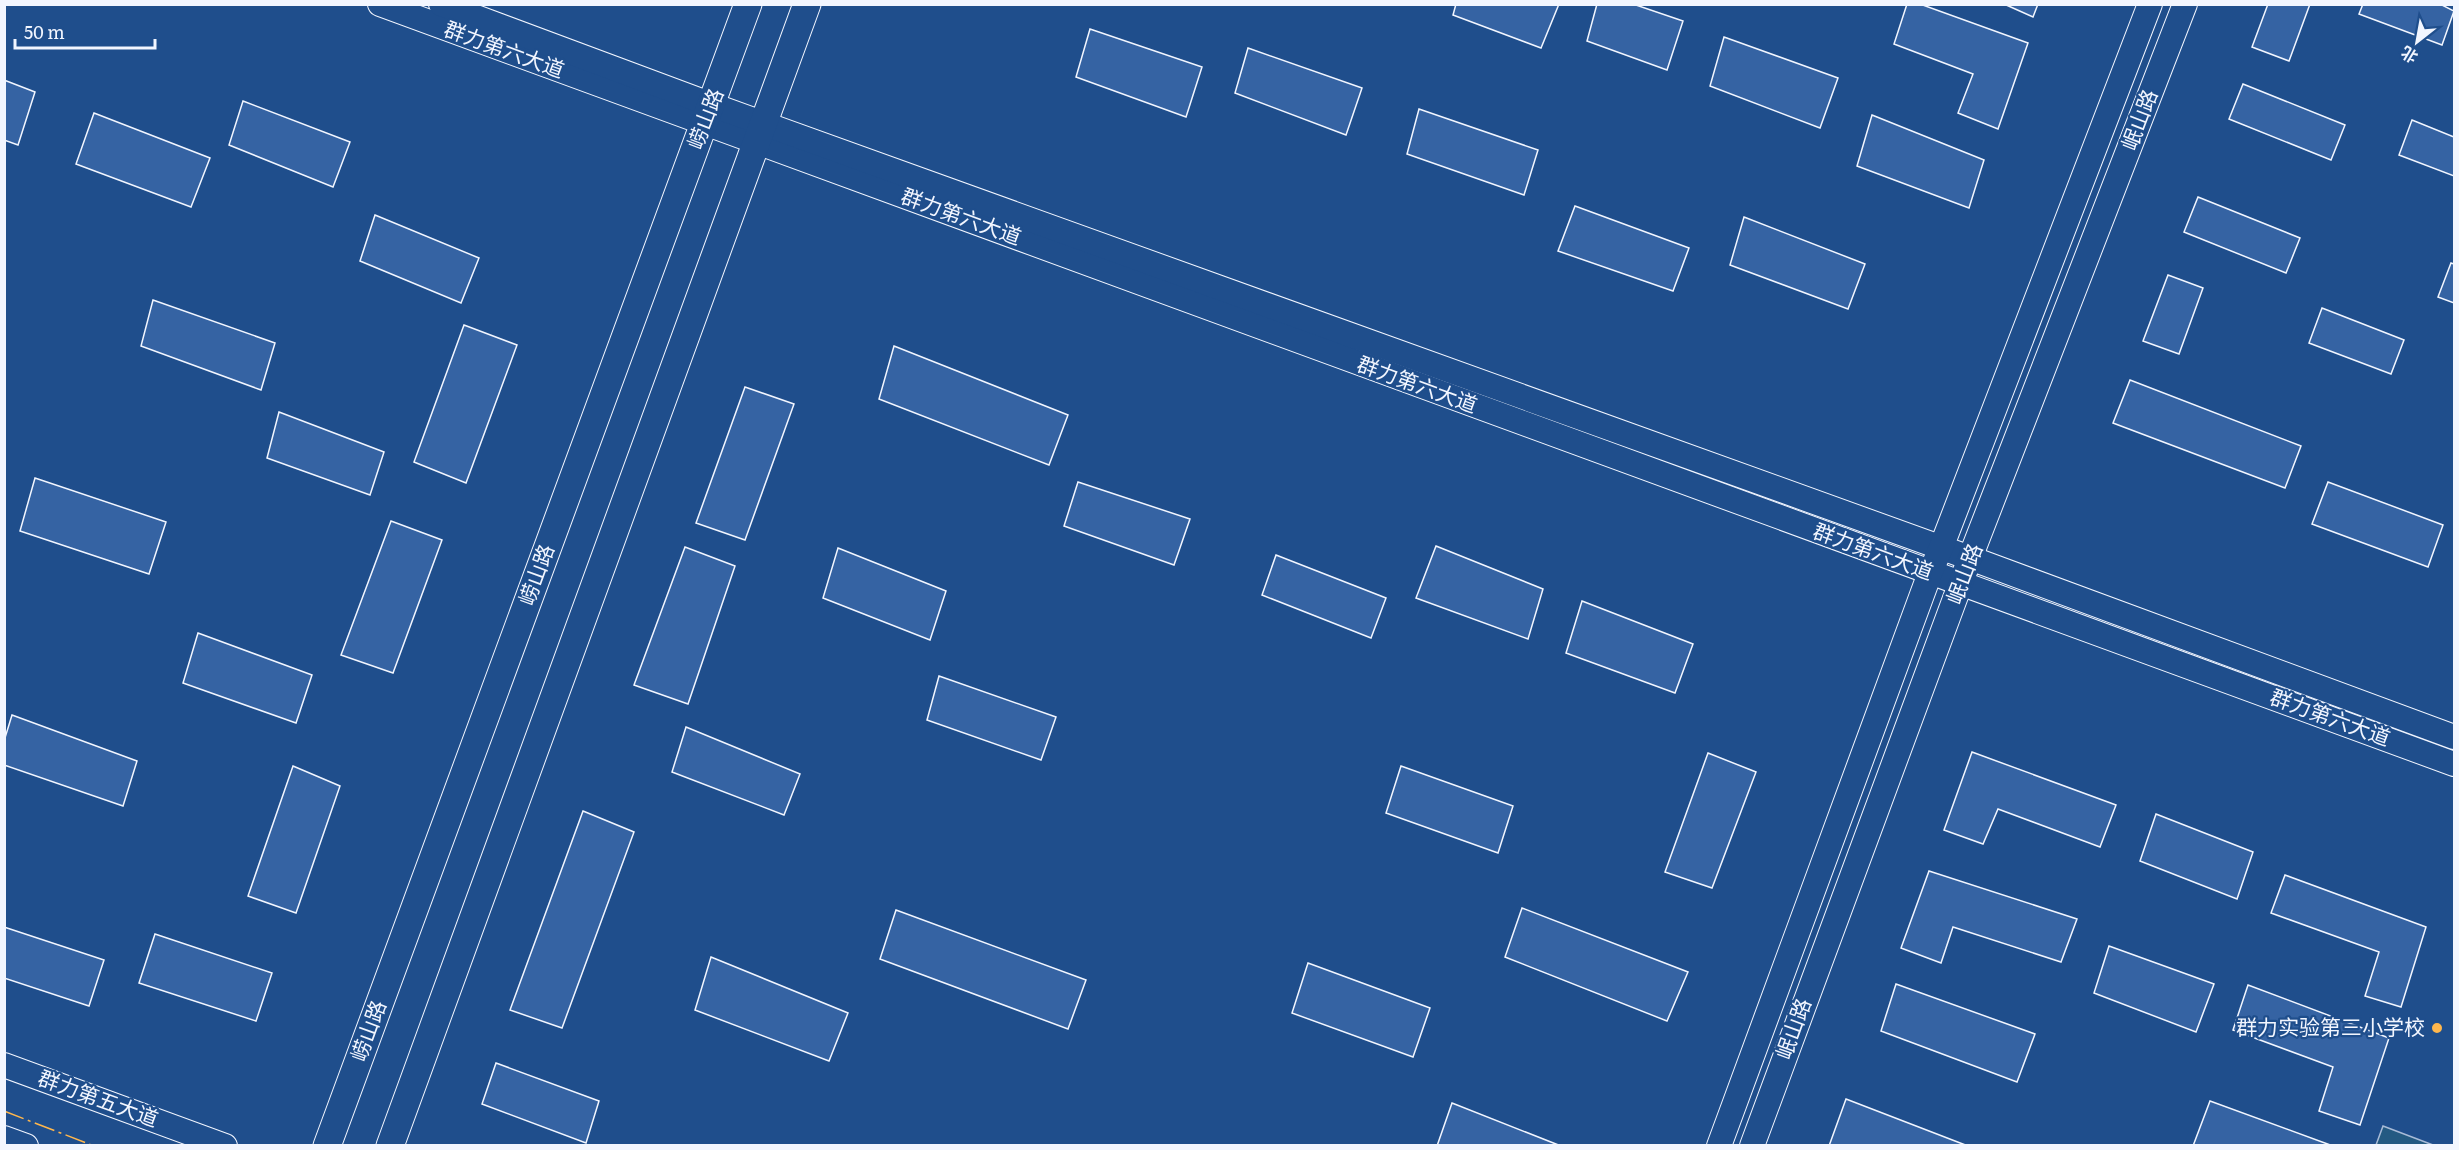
<svg xmlns="http://www.w3.org/2000/svg" width="2459" height="1150" font-family="Literata,'Noto Sans SC',serif">
<style>
.green{fill:#245a82;stroke:#a8bbd7;stroke-width:1.5}
.building{fill:#3563a3;stroke:#f2f6ff;stroke-width:1.5}
.lines{fill:none;stroke-linecap:round;stroke-linejoin:round}
.secondary-casing{stroke:#f2f6ff;stroke-width:26}
.primary-casing{stroke:#f2f6ff;stroke-width:29}
.secondary{stroke:#1f4e8c;stroke-width:24}
.primary{stroke:#1f4e8c;stroke-width:27}
.power{stroke:#ffb74d;stroke-width:1.5;stroke-dasharray:21 4.5 3 4.5;stroke-linecap:butt}
.poi-dot{fill:#ffb74d;stroke:#1f4e8c;stroke-width:2}
.labels{text-anchor:middle;stroke-width:4.5;stroke-linejoin:round;paint-order:stroke}
.street-label{font-size:21px;fill:#f2f6ff;stroke:#1f4e8c}
.poi-label{font-size:21px;fill:#f2f6ff;stroke:#1f4e8c;text-anchor:end}
</style>
<rect width="100%" height="100%" fill="#1f4e8c"/>
<polygon class="green" points="2383,1126 2433,1145 2376,1145"/>
<g class="building">
<polygon points="1456,4 1559,4 1541,48 1453,15"/>
<polygon points="1597,4 1633,4 1683,21 1667,70 1587,41"/>
<polygon points="1907,4 1920,4 2028,43 1998,129 1958,113 1973,74 1894,44"/>
<polygon points="2004,4 2038,4 2033,17"/>
<polygon points="2268,4 2310,4 2289,61 2252,47"/>
<polygon points="2363,4 2440,4 2454,11 2442,45 2359,14"/>
<polygon points="1090,29 1202,67 1186,117 1076,77"/>
<polygon points="1724,37 1838,78 1820,128 1710,86"/>
<polygon points="1248,48 1362,88 1346,135 1235,93"/>
<polygon points="4,80 35,92 18,145 4,140"/>
<polygon points="2243,84 2345,125 2331,160 2229,119"/>
<polygon points="243,101 350,142 333,187 229,145"/>
<polygon points="1419,109 1538,150 1524,195 1407,154"/>
<polygon points="94,113 210,158 191,207 76,164"/>
<polygon points="1872,115 1984,160 1969,208 1857,166"/>
<polygon points="2412,120 2454,137 2454,176 2399,155"/>
<polygon points="2198,197 2300,238 2286,273 2184,232"/>
<polygon points="1575,206 1689,248 1673,291 1558,251"/>
<polygon points="375,215 479,258 461,303 360,261"/>
<polygon points="1744,217 1865,264 1848,309 1730,265"/>
<polygon points="2451,263 2454,264 2454,303 2438,297"/>
<polygon points="2168,275 2203,288 2179,354 2143,341"/>
<polygon points="153,300 275,343 261,390 141,346"/>
<polygon points="2322,308 2404,340 2391,374 2309,343"/>
<polygon points="464,325 517,345 466,483 414,462"/>
<polygon points="894,346 1068,415 1049,465 879,399"/>
<polygon points="2130,380 2301,446 2285,488 2113,423"/>
<polygon points="745,387 794,404 745,540 696,523"/>
<polygon points="279,412 384,452 370,495 267,458"/>
<polygon points="35,478 166,522 149,574 20,531"/>
<polygon points="1078,482 1190,519 1174,565 1064,526"/>
<polygon points="2328,482 2443,525 2428,567 2312,524"/>
<polygon points="391,521 442,540 393,673 341,655"/>
<polygon points="1436,546 1543,589 1528,639 1416,598"/>
<polygon points="685,547 735,566 688,704 634,685"/>
<polygon points="838,548 946,591 930,640 823,598"/>
<polygon points="1276,555 1386,598 1371,638 1262,595"/>
<polygon points="1582,601 1693,644 1675,693 1566,653"/>
<polygon points="198,633 312,675 296,723 183,683"/>
<polygon points="939,676 1056,717 1041,760 927,720"/>
<polygon points="12,715 137,761 123,806 4,765 4,741"/>
<polygon points="686,727 800,774 784,815 672,772"/>
<polygon points="1972,752 2116,805 2100,847 1998,809 1983,844 1944,830"/>
<polygon points="1708,753 1756,772 1712,888 1665,872"/>
<polygon points="293,766 340,786 296,913 248,896"/>
<polygon points="1401,766 1513,806 1498,853 1386,813"/>
<polygon points="583,811 634,832 562,1028 510,1010"/>
<polygon points="2156,814 2253,852 2237,899 2140,861"/>
<polygon points="1929,871 2077,919 2061,962 1953,927 1941,963 1901,948"/>
<polygon points="2285,875 2426,927 2401,1007 2365,996 2379,952 2271,913"/>
<polygon points="1522,908 1688,972 1667,1021 1505,957"/>
<polygon points="896,910 1086,980 1068,1029 880,959"/>
<polygon points="4,927 104,960 89,1006 4,978"/>
<polygon points="155,934 272,973 256,1021 139,983"/>
<polygon points="2109,946 2214,984 2196,1032 2094,993"/>
<polygon points="711,957 848,1013 829,1061 695,1010"/>
<polygon points="1308,963 1430,1008 1413,1057 1292,1013"/>
<polygon points="1896,984 2035,1034 2017,1082 1881,1031"/>
<polygon points="2248,985 2389,1038 2360,1125 2319,1111 2333,1067 2233,1030"/>
<polygon points="496,1063 599,1101 586,1143 482,1104"/>
<polygon points="1846,1099 1968,1146 1829,1146"/>
<polygon points="2210,1101 2333,1146 2193,1146"/>
<polygon points="1452,1103 1561,1146 1437,1146"/>
</g>
<g class="lines">
<g class="secondary-casing">
<g id="secondary">
<polyline points="380,4 2454,764"/>
<polyline points="441,4 712,105 1970,558 2454,737"/>
<polyline points="4,1065 225,1146"/>
<polyline points="4,1138 26,1146"/>
<polyline points="1719,1146 1930,573 1941,548 2150,4"/>
<polyline points="1752,1146 1970,558 2185,4"/>
</g>
</g>
<g class="primary-casing">
<g id="primary">
<polyline points="327,1146 748,4"/>
<polyline points="390,1146 807,4"/>
</g>
</g>
<use href="#secondary" class="secondary"/>
<use href="#primary" class="primary"/>
<polyline class="power" points="4,1111 94,1146"/>
</g>
<circle class="poi-dot" cx="2437" cy="1028" r="6"/>
<g class="labels">
<g class="street-label">
<text transform="translate(504 50) rotate(20)" y="7">群力第六大道</text>
<text transform="translate(706 119) rotate(-69)" y="7">崂山路</text>
<text transform="translate(2140 120) rotate(-69)" y="7">岷山路</text>
<text transform="translate(961 217) rotate(20)" y="7">群力第六大道</text>
<text transform="translate(1417 385) rotate(20)" y="7">群力第六大道</text>
<text transform="translate(1873 552) rotate(20)" y="7">群力第六大道</text>
<text transform="translate(1965 574) rotate(-69)" y="7">岷山路</text>
<text transform="translate(537 575) rotate(-70)" y="7">崂山路</text>
<text transform="translate(2330 718) rotate(20)" y="7">群力第六大道</text>
<text transform="translate(1794 1029) rotate(-70)" y="7">岷山路</text>
<text transform="translate(369 1031) rotate(-70)" y="7">崂山路</text>
<text transform="translate(98 1099) rotate(20)" y="7">群力第五大道</text>
</g>
<g class="poi-label">
<text x="2425" y="1035">群力实验第三小学校</text>
</g>
</g>
<rect width="2459" height="1150" fill="none" stroke="#f2f6ff" stroke-width="12"/>
<g transform="translate(2417 42) rotate(211)" stroke="#1f4e8c" stroke-width="4.5" paint-order="stroke">
<path d="M0-4.5L10 22L0 15L-10 22Z" fill="#f2f6ff"/>
<text y="-9" font-size="16" font-weight="bold" text-anchor="middle" fill="#f2f6ff">北</text>
</g>
<path d="M15 39v9h140v-9" fill="none" stroke="#f2f6ff" stroke-width="3"/>
<text x="24" y="39" font-size="18" fill="#f2f6ff" stroke="#1f4e8c" stroke-width="4.5" paint-order="stroke">50 m</text>
</svg>
